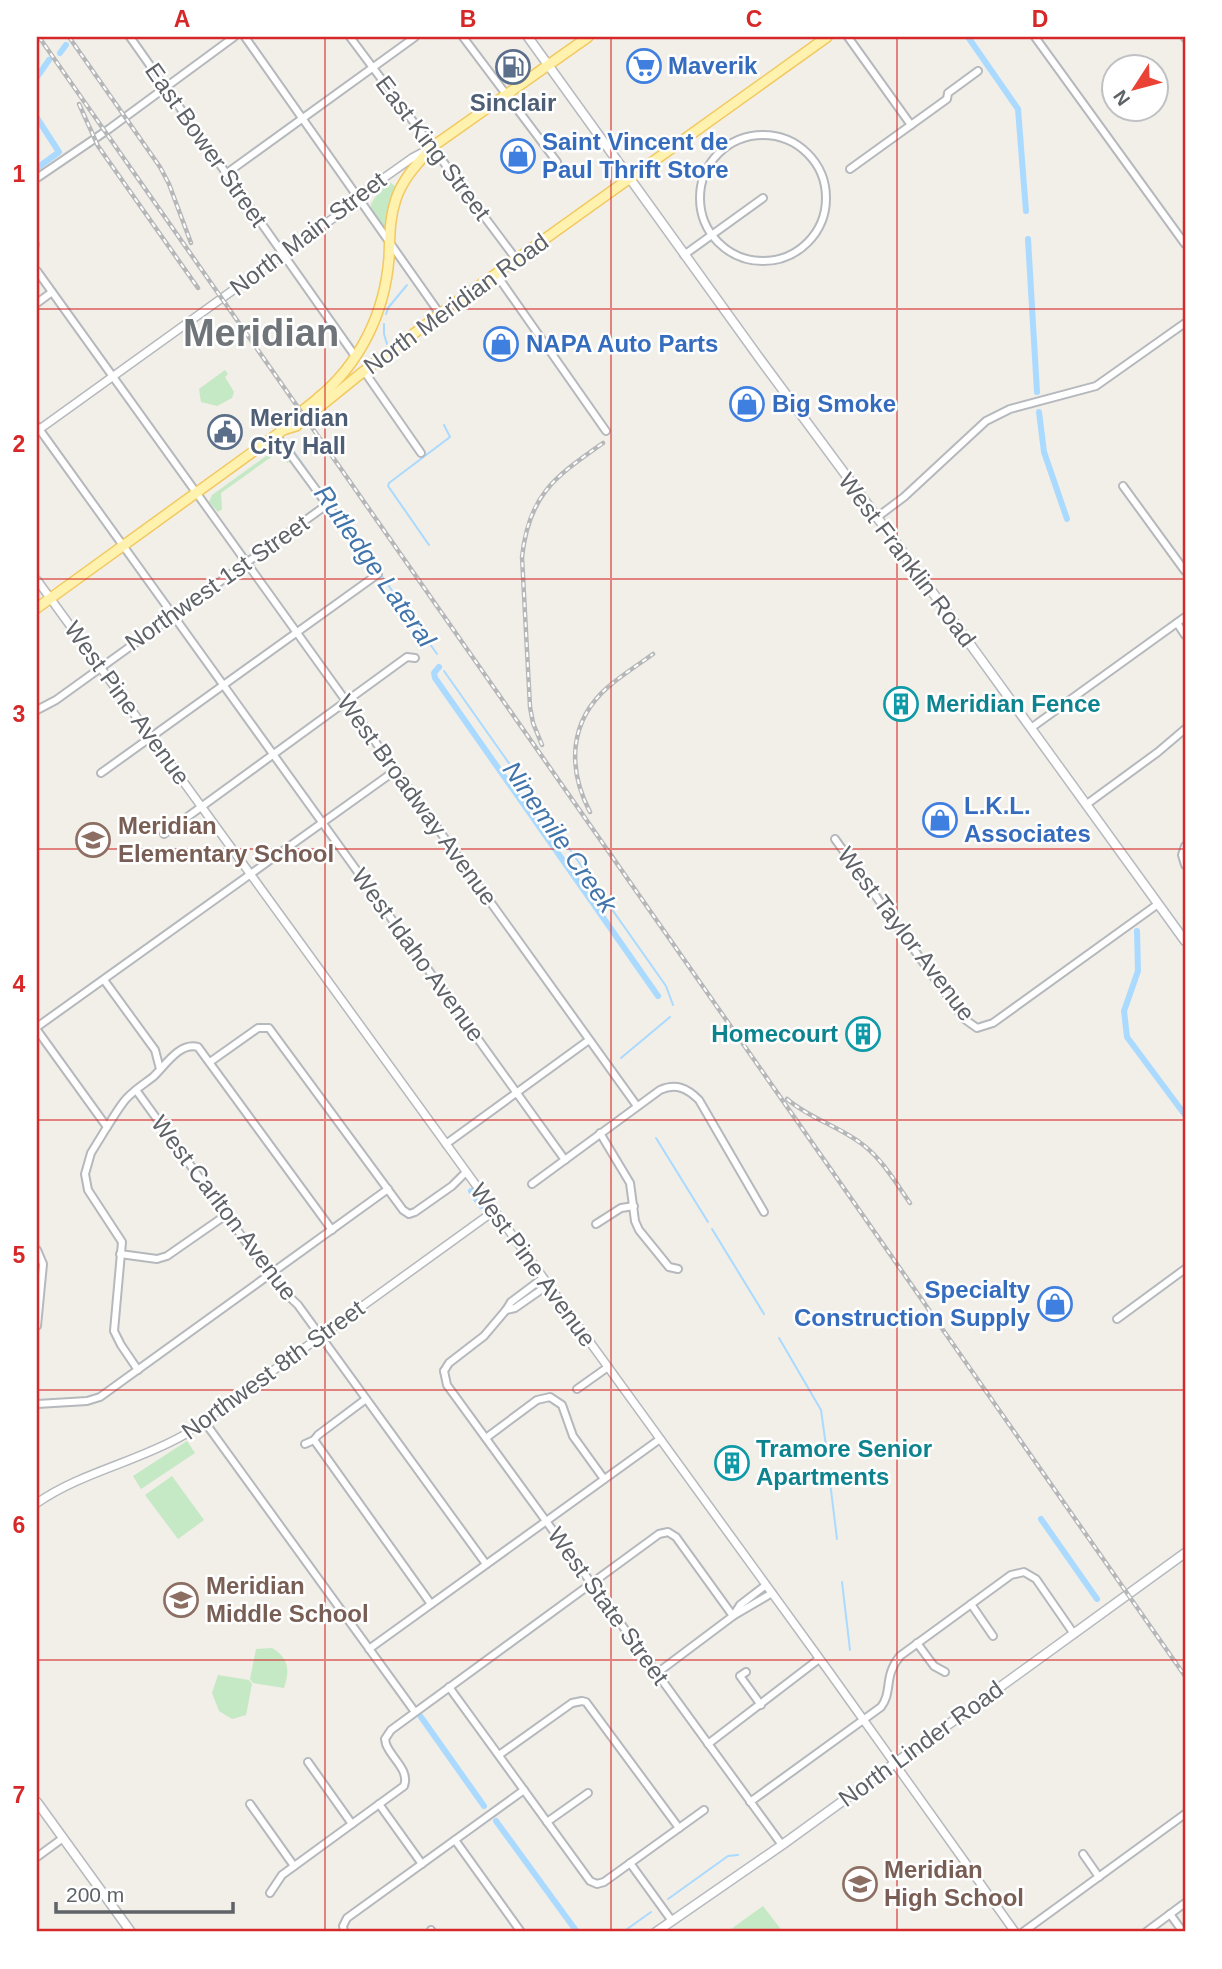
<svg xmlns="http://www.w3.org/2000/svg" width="1222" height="1969" font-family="Arial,sans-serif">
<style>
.green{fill:#c5e8c5}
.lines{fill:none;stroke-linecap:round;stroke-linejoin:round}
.stream{stroke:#aadaff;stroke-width:2}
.canal{stroke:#aadaff;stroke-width:6}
.minor-casing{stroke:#b5b8bc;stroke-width:10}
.tertiary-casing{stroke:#b5b8bc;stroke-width:10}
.secondary-casing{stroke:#b6babf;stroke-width:11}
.primary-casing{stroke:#f2c960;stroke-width:12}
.minor{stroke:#fff;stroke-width:6}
.tertiary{stroke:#fff;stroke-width:7}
.secondary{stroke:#fff;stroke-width:8}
.primary{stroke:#fff2af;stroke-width:9}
.rail-casing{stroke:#b6b7b8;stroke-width:4.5}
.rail{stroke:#fff;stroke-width:2;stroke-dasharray:5;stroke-linecap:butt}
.grid{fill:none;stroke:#d62828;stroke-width:2;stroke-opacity:0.55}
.labels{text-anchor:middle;stroke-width:5;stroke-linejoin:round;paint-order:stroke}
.shop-label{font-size:24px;font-weight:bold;fill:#366cbe;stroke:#fff;text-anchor:start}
.service-label{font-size:24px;font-weight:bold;fill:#4e5e75;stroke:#fff}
.street-label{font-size:24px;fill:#5f6368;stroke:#fff}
.culture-label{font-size:24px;font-weight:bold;fill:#0d838f;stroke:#fff;text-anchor:start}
.education-label{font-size:24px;font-weight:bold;fill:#785e54;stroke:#fff;text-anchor:start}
.water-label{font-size:26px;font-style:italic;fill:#4174aa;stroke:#fff}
.town-label{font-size:38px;font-weight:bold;fill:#70757a;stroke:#fff}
.neatline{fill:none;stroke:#d62828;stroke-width:2.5}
.grid-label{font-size:23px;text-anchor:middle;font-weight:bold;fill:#d62828}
</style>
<rect width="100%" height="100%" fill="#f1efe8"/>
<g class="green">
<polygon points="390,182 397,188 385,230 371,210 371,204 381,188"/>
<polygon points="225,370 228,374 225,377 234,392 232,398 217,406 201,402 199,389"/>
<polygon points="280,446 291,461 287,463 282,456 274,455 221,493 222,509 218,512 209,502 212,495"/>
<polygon points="187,1441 195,1453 141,1489 133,1476"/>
<polygon points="172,1476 204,1520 178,1539 145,1495"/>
<path d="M272,1648c17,10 18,23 12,40l-31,-5 -3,-4 6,-30z"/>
<polygon points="218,1675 249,1680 252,1684 246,1715 232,1719 219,1711 212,1693"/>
<polygon points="763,1906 783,1932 727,1932"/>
</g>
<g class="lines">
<g class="stream">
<polyline points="386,314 388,308 407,285"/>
<polyline points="384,324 384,334 387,344"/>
<polyline points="288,443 333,508"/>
<polyline points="429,545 388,486 389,483 450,437 444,425"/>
<polyline points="381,575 437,654"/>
<polyline points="444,671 666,986 673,1005"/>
<polyline points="621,1058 670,1017"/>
<polyline points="656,1138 708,1222"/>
<polyline points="712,1229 764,1314"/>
<polyline points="779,1338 821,1410 826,1446"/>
<polyline points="830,1482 837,1539"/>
<polyline points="842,1582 850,1650"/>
<polyline points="668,1899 728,1856 738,1855"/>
<polyline points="623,1932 651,1912"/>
</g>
<g class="canal">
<polyline points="968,37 1018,109 1026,211"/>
<polyline points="60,53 66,45"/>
<polyline points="37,77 49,60"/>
<polyline points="37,118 59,152 37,168"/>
<polyline points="1028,239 1037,392"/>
<polyline points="37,244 37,245"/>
<polyline points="1039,412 1044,452 1067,519"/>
<polyline points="439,667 434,673 435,678 658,996"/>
<polyline points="1137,931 1138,971 1124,1011 1127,1037 1185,1115"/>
<polyline points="471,1191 475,1197"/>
<polyline points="476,1199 481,1206"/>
<polyline points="1041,1519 1097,1599"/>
<polyline points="421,1717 484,1806"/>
<polyline points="496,1821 577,1932"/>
</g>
<g class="minor-casing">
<g id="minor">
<polyline points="130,37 355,356"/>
<polyline points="245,37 440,314"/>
<polyline points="350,37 516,259"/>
<polyline points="463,37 557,162"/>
<polyline points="848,37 911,125"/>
<polyline points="1035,37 1185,244"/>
<polyline points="1185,37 1185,38"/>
<circle cx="763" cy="198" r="63"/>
<polyline points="850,169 947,99 948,93 978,71"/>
<polyline points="227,173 415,37"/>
<polyline points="37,178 109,129 234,37"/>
<polyline points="684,255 763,198"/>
<polyline points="37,271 637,1106"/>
<polyline points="496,274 606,431"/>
<polyline points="37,303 52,292"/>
<polyline points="364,371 421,453"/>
<polyline points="37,426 565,1160"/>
<polyline points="1123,486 1185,571"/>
<polyline points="876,518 904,497 986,421 1010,409 1096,386 1185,323"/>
<polyline points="1177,623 1185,635"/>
<polyline points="37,710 56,700 328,504"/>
<polyline points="1031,728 1185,617"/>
<polyline points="101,773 378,574 276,435"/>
<polyline points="1087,804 1158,752 1185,729"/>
<polyline points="164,834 407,657 415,658"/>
<polyline points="835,839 963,1018 977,1028 993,1023 1158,904"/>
<polyline points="1185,846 1182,855 1185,865"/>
<polyline points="104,980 155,1050 160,1069"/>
<polyline points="37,1027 396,770"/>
<polyline points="37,1030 107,1127 91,1153 85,1174 88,1190 122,1242 114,1331 121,1345 138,1370"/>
<polyline points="210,1062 258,1028 269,1028 403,1210 409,1214 415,1212 452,1186 466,1172"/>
<polyline points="136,1090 277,1285 298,1305 486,1564"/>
<path d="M107,1127c6,-9 12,-20 19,-28 8,-9 18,-15 27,-22 12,-11 26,-35 45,-30l134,183"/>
<polyline points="600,1133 630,1183 635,1221 639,1230 669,1267 678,1269"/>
<polyline points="446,1144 589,1040"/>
<path d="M532,1184l128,-94c16,-7 27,-2 39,10l65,112"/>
<polyline points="596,1224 621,1208 634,1206"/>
<polyline points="37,1250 43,1264 37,1326"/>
<polyline points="120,1254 157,1259 167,1256 226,1215"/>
<polyline points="543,1278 511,1302 506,1310 515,1308 548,1285"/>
<polyline points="1117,1319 1185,1269"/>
<polyline points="444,1371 447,1385 782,1845"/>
<polyline points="444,1371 449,1363 484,1336 506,1310"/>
<polyline points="577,1389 608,1367"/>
<polyline points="37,1404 87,1401 100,1397 388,1189"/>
<polyline points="204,1421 415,1712"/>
<polyline points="486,1438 537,1400 550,1397 562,1405 573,1436 604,1479"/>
<polyline points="314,1440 431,1604"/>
<polyline points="305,1444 314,1440 318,1435 366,1399"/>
<polyline points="766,1585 740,1605 733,1616 772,1593"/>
<polyline points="971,1604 993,1636"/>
<polyline points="917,1643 934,1666 945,1672"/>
<polyline points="369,1649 660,1439"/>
<polyline points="746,1672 740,1676 761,1705"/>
<polyline points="449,1687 590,1881 597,1884 604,1882 704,1810"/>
<polyline points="708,1744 819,1659"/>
<polyline points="499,1755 572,1703 582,1701 586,1702 679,1828"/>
<polyline points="308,1762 352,1824"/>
<path d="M750,1802l131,-95c12,-16 2,-30 19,-51l111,-81 13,-3 12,7 38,55"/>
<polyline points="250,1804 294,1866"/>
<polyline points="379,1804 422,1864"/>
<polyline points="547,1822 588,1793"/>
<polyline points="455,1840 521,1932"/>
<polyline points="1083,1854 1099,1877"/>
<polyline points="37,1857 63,1838"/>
<polyline points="630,1863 672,1921"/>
<path d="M270,1893l12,-18 122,-89c6,-16 -13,-28 -18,-42l-1,-5 6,-9 268,-196 9,-2 8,5 57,79 -76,57"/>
<polyline points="1170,1914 1183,1932"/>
<polyline points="431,1930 432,1932"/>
<polyline points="344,1932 343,1926 347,1918 524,1790"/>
<polyline points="1023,1932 1185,1814"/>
<polyline points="1146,1932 1185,1903"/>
</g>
</g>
<g class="tertiary-casing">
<g id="tertiary">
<polyline points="37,431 353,204 357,197 412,158 427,150"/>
<polyline points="37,580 830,1673 1015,1932"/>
<path d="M37,1503c45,-31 100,-41 147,-68l310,-224"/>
</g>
</g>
<g class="secondary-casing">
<g id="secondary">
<polyline points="528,37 760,359 936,597 1185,941"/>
<polyline points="37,1802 131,1932"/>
<polyline points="656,1932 782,1845 1185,1553"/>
</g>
</g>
<g class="primary-casing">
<g id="primary">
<path d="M283,430c9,-14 23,-21 35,-32 21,-17 38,-39 50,-63 12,-24 19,-51 21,-77 1,-20 0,-39 7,-59 7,-21 22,-36 36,-52l156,-110"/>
<polyline points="37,608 283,430 296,426 364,371 440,314 827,37"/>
</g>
</g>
<use href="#minor" class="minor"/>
<use href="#tertiary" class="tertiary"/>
<use href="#secondary" class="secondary"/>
<use href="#primary" class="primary"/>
<g class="rail-casing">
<g id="rail">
<polyline points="39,37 1185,1676"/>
<polyline points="69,37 160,167 169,184 191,243"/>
<polyline points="79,104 98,146 198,288"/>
<path d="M542,745l-9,-22 -3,-16 -8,-150c7,-63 33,-80 81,-114"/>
<path d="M590,812c-23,-44 -21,-91 18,-125 14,-12 30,-22 45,-33"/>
<path d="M787,1099c22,19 51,27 75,45 20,15 34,39 48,59"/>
</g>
</g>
<use href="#rail" class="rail"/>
</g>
<path class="grid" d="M325,37v1895M611,37v1895M897,37v1895M37,309h1148M37,579h1148M37,849h1148M37,1120h1148M37,1390h1148M37,1660h1148"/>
<defs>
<g id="supermarket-ring" transform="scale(1.75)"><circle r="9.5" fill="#fff" stroke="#3f7fe0" stroke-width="1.5"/><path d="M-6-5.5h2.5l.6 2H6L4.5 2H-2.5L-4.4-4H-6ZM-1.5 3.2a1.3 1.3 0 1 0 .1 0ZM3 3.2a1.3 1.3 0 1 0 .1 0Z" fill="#3f7fe0"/></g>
<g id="fuel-ring" transform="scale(1.75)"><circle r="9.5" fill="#fff" stroke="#5c6f8a" stroke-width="1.5"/><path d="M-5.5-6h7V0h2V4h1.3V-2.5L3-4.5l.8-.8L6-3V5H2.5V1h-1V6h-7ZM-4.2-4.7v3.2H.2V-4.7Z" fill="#5c6f8a"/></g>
<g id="shop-ring" transform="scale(1.75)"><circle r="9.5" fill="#fff" stroke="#3f7fe0" stroke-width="1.5"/><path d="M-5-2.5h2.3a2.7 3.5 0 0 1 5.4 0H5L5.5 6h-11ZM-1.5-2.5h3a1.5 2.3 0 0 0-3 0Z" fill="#3f7fe0"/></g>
<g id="civic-ring" transform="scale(1.75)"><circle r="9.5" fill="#fff" stroke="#5c6f8a" stroke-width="1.5"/><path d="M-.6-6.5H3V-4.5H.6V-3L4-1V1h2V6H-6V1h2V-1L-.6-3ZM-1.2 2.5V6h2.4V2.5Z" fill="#5c6f8a"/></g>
<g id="building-ring" transform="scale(1.75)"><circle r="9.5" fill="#fff" stroke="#0f9aa8" stroke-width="1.5"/><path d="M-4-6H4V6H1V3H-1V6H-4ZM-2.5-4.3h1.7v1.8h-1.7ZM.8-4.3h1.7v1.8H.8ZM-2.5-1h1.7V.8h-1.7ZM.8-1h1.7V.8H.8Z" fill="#0f9aa8"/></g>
<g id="school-ring" transform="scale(1.75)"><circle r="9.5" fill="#fff" stroke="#8d6e63" stroke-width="1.5"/><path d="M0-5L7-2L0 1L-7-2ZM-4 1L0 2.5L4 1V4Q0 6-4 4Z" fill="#8d6e63"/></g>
</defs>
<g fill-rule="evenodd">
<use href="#supermarket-ring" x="644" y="66"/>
<use href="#fuel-ring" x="513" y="67"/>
<use href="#shop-ring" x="518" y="156"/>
<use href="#shop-ring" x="501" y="344"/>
<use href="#shop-ring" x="747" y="404"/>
<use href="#civic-ring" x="225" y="432"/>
<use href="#building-ring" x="901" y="704"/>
<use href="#shop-ring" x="940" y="820"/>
<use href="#school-ring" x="93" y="840"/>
<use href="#building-ring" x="863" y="1034"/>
<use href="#shop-ring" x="1055" y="1304"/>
<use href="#building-ring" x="732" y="1463"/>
<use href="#school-ring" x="181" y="1600"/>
<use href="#school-ring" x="860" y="1884"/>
</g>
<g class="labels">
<g class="shop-label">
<text x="668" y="74">Maverik</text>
<text x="542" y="150">Saint Vincent de<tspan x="542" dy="28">Paul Thrift Store</tspan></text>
<text x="526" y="352">NAPA Auto Parts</text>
<text x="772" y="412">Big Smoke</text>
<text x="964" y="814">L.K.L.<tspan x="964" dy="28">Associates</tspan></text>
<text x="1030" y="1298" text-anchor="end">Specialty<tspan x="1030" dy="28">Construction Supply</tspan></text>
</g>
<g class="service-label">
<text x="513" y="111">Sinclair</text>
<text x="250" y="426" text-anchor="start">Meridian<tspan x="250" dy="28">City Hall</tspan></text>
</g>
<g class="street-label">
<text transform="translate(206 145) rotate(55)" y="8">East Bower Street</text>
<text transform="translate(433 148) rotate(53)" y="8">East King Street</text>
<text transform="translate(308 234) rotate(-37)" y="8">North Main Street</text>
<text transform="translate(456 304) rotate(-36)" y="8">North Meridian Road</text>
<text transform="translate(907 560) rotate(53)" y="8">West Franklin Road</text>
<text transform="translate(217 583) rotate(-35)" y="8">Northwest 1st Street</text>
<text transform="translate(127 703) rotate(54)" y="8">West Pine Avenue</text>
<text transform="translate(417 800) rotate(54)" y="8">West Broadway Avenue</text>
<text transform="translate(906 934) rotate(53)" y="8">West Taylor Avenue</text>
<text transform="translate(418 955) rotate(54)" y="8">West Idaho Avenue</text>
<text transform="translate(224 1208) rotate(53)" y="8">West Carlton Avenue</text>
<text transform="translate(533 1265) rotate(54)" y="8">West Pine Avenue</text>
<text transform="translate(273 1370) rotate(-36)" y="8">Northwest 8th Street</text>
<text transform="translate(608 1606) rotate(54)" y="8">West State Street</text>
<text transform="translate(921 1744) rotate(-36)" y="8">North Linder Road</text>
</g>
<g class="culture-label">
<text x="926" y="712">Meridian Fence</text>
<text x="838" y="1042" text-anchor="end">Homecourt</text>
<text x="756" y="1457">Tramore Senior<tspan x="756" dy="28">Apartments</tspan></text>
</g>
<g class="education-label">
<text x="118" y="834">Meridian<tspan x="118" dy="28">Elementary School</tspan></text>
<text x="206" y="1594">Meridian<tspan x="206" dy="28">Middle School</tspan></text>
<text x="884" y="1878">Meridian<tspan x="884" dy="28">High School</tspan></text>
</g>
<g class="water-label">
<text transform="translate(375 566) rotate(55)" y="9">Rutledge Lateral</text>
<text transform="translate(560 837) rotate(55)" y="9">Ninemile Creek</text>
</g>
<g class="town-label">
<text x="261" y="346">Meridian</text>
</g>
</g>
<rect width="1222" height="1969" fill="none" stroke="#ffffff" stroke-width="77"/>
<g transform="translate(1135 88) rotate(234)"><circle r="33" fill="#ffffff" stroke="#bfc1c3" stroke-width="2"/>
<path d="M0-5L12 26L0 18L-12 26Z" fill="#ea4335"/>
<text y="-10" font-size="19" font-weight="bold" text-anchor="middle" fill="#5f6368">N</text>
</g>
<path d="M56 1902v10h177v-10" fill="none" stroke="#5f6368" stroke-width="3.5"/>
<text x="66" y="1902" font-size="21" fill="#5f6368" stroke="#ffffff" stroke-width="5" paint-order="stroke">200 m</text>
<rect x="38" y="38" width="1146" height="1892" class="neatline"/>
<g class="grid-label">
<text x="182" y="27">A</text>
<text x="468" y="27">B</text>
<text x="754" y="27">C</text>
<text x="1040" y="27">D</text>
<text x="19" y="182">1</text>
<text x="19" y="452">2</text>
<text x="19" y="722">3</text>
<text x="19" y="992">4</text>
<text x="19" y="1263">5</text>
<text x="19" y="1533">6</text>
<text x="19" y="1803">7</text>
</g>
</svg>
